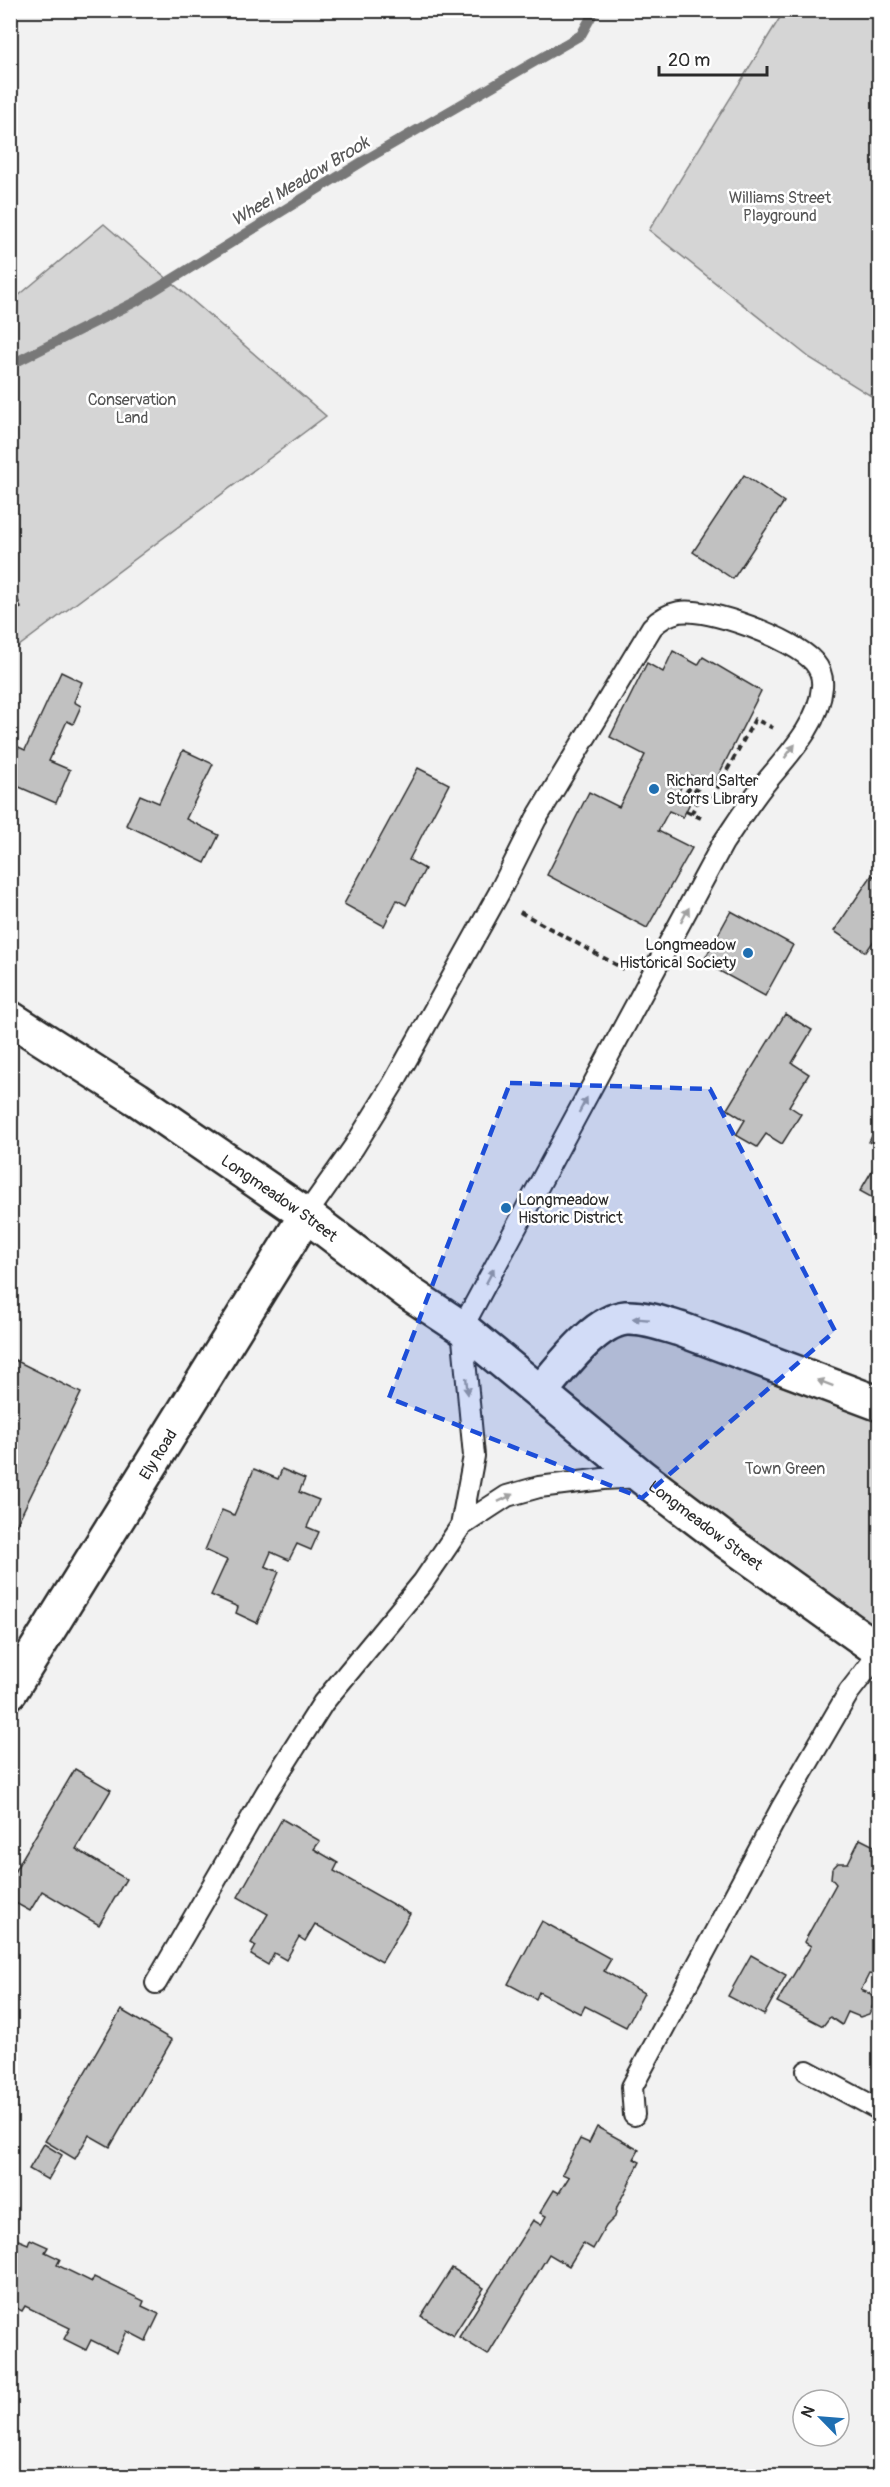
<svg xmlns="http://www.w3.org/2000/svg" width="890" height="2487" font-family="Pangolin,sans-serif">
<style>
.green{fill:#d5d5d5;stroke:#808080;stroke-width:1.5}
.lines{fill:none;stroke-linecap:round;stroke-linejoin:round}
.stream{stroke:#787878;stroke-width:10}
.building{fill:#c1c1c1;stroke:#2b2b2b;stroke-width:1.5}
.service-casing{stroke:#2b2b2b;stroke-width:24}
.minor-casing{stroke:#2b2b2b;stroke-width:38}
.primary-casing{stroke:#2b2b2b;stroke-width:38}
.path{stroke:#2b2b2b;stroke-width:4;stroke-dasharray:6 4.5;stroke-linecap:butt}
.service{stroke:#fff;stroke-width:20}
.minor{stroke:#fff;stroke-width:33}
.primary{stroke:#fff;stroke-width:33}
.oneway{fill:#a0a0a0}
.marked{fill:#1d4ed8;fill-opacity:0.2;stroke:#1d4ed8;stroke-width:4.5;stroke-dasharray:12 8;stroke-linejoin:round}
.poi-dot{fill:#1f6fb2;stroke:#fff;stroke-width:2}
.labels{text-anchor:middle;stroke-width:5;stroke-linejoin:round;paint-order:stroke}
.park-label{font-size:16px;fill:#565656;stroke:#fff}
.poi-label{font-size:16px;fill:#2b2b2b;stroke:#fff;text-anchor:start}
.street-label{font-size:16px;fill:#2b2b2b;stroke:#fff}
.water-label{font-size:18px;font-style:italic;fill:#585858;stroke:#fff}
</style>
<rect width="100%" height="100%" fill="#f2f2f2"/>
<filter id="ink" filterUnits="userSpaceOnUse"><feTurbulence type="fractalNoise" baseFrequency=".0167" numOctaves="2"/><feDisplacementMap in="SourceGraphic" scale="12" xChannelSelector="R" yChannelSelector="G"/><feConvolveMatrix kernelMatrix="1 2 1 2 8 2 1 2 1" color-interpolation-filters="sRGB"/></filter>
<g filter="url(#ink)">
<g class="green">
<polygon points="784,11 879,11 879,401 810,358 649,230"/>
<polygon points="104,224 326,416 11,652 11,302"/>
<polygon points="624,1318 879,1404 879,1651 540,1392"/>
</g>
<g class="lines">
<polyline class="stream" points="10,365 137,301 365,160 581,35 595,10"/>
</g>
<g class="building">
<polygon points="744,475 784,502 733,579 693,552"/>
<polygon points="13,586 21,608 10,612 10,587"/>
<polygon points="673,651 698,665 703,657 761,691 713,786 688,774 677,795 691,801 683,817 669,811 658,831 692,848 647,928 547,875 589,792 619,807 645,755 610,737 647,663 663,672"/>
<polygon points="61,672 82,682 74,702 81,706 73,724 67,721 49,761 70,770 56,803 10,783 10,743 25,750"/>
<polygon points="183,750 213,764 186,819 219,835 205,863 126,825 140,795 159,803"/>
<polygon points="418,768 449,784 409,860 425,869 406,905 397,900 384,926 344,904"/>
<polygon points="872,875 880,880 880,932 866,952 834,931"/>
<polygon points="731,911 793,945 765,996 703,962"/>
<polygon points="785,1014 812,1030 792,1063 809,1074 789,1106 801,1114 782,1144 766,1134 757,1147 736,1135 745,1120 727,1109"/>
<polygon points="879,1122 880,1123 880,1148 869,1142"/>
<polygon points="880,1157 880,1202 860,1191"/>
<polygon points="11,1358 81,1393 10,1538 10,1360"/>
<polygon points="254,1469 278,1479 282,1469 305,1479 299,1492 319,1500 307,1527 319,1532 311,1550 297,1544 289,1560 271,1552 265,1566 279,1572 257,1623 236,1613 238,1607 211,1595 227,1560 205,1550 222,1510 234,1515"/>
<polygon points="75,1769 111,1790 76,1849 126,1879 99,1925 42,1891 30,1911 10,1900 10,1879"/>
<polygon points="282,1819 320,1841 314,1849 338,1863 334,1871 410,1914 382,1962 315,1924 305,1941 299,1937 286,1960 274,1953 268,1965 251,1955 256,1946 251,1943 268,1914 238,1897"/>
<polygon points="860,1839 880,1849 880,1976 869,1974 861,1990 871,1994 874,2003 869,2014 860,2017 848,2012 842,2025 830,2017 823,2026 777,2002 811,1946 804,1942 836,1884 831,1878 832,1869 838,1863 848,1863"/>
<polygon points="542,1921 611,1959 604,1971 644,1993 626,2027 585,2006 581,2014 539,1992 536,1999 508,1984"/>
<polygon points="751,1955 786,1975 764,2015 728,1996"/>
<polygon points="121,2010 172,2040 110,2147 89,2135 75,2159 45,2141"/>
<polygon points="597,2127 639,2150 634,2159 640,2162 617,2207 615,2217 606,2226 593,2249 583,2243 569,2266 549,2254 488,2355 459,2337 533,2220 541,2225 546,2216 540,2213 554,2190 559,2193 569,2177 562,2174 580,2139 589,2143"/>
<polygon points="44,2144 62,2155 48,2180 29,2169"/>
<polygon points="11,2237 28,2244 30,2239 48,2247 45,2252 60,2259 57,2265 92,2282 94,2277 144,2301 142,2306 159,2314 146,2341 127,2331 117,2353 91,2340 86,2350 64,2339 70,2328 25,2306 22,2311 10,2305"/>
<polygon points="452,2268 484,2288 453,2336 421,2316"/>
</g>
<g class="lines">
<g class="service-casing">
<g id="service">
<path d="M306,1215l48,-68 39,-63 106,-191 37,-74 116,-192c7,-7 17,-13 27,-15 30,-5 115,27 135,50 6,7 9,15 8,25 -3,39 -37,71 -60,100 -14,18 -26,37 -39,56l-261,485 12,128 -13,70 46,-30 32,-9 64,-8 39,-2"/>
<polyline points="156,1983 266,1793 323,1703 423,1582 461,1526"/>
<polyline points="807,2071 880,2110"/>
<polyline points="634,2115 632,2087 782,1807 849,1692 880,1652"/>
</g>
</g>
<g class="minor-casing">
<g id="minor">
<path d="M540,1392c20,-22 54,-71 86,-74 18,-1 37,6 54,11l200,75"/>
<path id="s1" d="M10,1692l296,-477"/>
</g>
</g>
<g class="primary-casing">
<g id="primary">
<path id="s2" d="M10,1018l127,81 169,116 103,78 53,35 180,149 87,66 151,108"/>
</g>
</g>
<g class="path">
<polyline points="686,811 705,820"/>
<polyline points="691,814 697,803 684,796 690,787 712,798 755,719 773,728"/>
<polyline points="520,912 624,969"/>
</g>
<use href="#service" class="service"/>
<use href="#minor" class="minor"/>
<use href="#primary" class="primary"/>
</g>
<defs><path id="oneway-solid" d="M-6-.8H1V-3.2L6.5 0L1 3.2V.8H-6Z" transform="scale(1.5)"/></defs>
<g class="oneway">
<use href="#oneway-solid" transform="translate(790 751) rotate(-53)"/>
<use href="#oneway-solid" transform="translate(685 915) rotate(-62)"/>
<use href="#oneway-solid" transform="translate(583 1105) rotate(-62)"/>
<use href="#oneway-solid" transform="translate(490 1276) rotate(-62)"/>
<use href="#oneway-solid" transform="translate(641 1319) rotate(-175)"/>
<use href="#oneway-solid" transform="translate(825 1383) rotate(-159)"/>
<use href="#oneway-solid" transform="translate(467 1386) rotate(84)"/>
<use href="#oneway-solid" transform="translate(506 1498) rotate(-26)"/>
</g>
</g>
<path class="marked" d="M510,1083l200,6 125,242 -193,167 -253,-100z"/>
<g class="poi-dot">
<circle cx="654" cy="789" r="6"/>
<circle cx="748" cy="953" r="6"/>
<circle cx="506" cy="1208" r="6"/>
</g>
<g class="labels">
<g class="park-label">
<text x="780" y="203">Williams Street<tspan x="780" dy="18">Playground</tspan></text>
<text x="132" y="405">Conservation<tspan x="132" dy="18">Land</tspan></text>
<text x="785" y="1474">Town Green</text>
</g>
<g class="poi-label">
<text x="666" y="786">Richard Salter<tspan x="666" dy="18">Storrs Library</tspan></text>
<text x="736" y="950" text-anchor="end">Longmeadow<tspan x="736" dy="18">Historical Society</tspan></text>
<text x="518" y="1205">Longmeadow<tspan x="518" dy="18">Historic District</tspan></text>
</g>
<g class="street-label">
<text dy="6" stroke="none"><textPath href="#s2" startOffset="324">Longmeadow Street</textPath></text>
<text dy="6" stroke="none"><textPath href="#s1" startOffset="280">Ely Road</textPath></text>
<text dy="6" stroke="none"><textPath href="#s2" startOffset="862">Longmeadow Street</textPath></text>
</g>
<g class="water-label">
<text transform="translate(300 181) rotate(-31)" y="6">Wheel Meadow Brook</text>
</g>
</g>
<rect width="890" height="2487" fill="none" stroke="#fff" stroke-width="36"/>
<rect x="18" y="18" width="854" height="2451" fill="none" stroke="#2b2b2b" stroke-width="2" filter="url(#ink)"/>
<g transform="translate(821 2418) rotate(295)"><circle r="28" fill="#ffffff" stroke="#aaaaaa" stroke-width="1.5"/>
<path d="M0-4.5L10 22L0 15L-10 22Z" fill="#1f6fb2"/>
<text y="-9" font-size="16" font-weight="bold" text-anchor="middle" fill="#2b2b2b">N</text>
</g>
<path d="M659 66v9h108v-9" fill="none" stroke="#2b2b2b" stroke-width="3"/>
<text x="668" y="66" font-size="18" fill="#2b2b2b" stroke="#ffffff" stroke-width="4.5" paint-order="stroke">20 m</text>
</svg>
